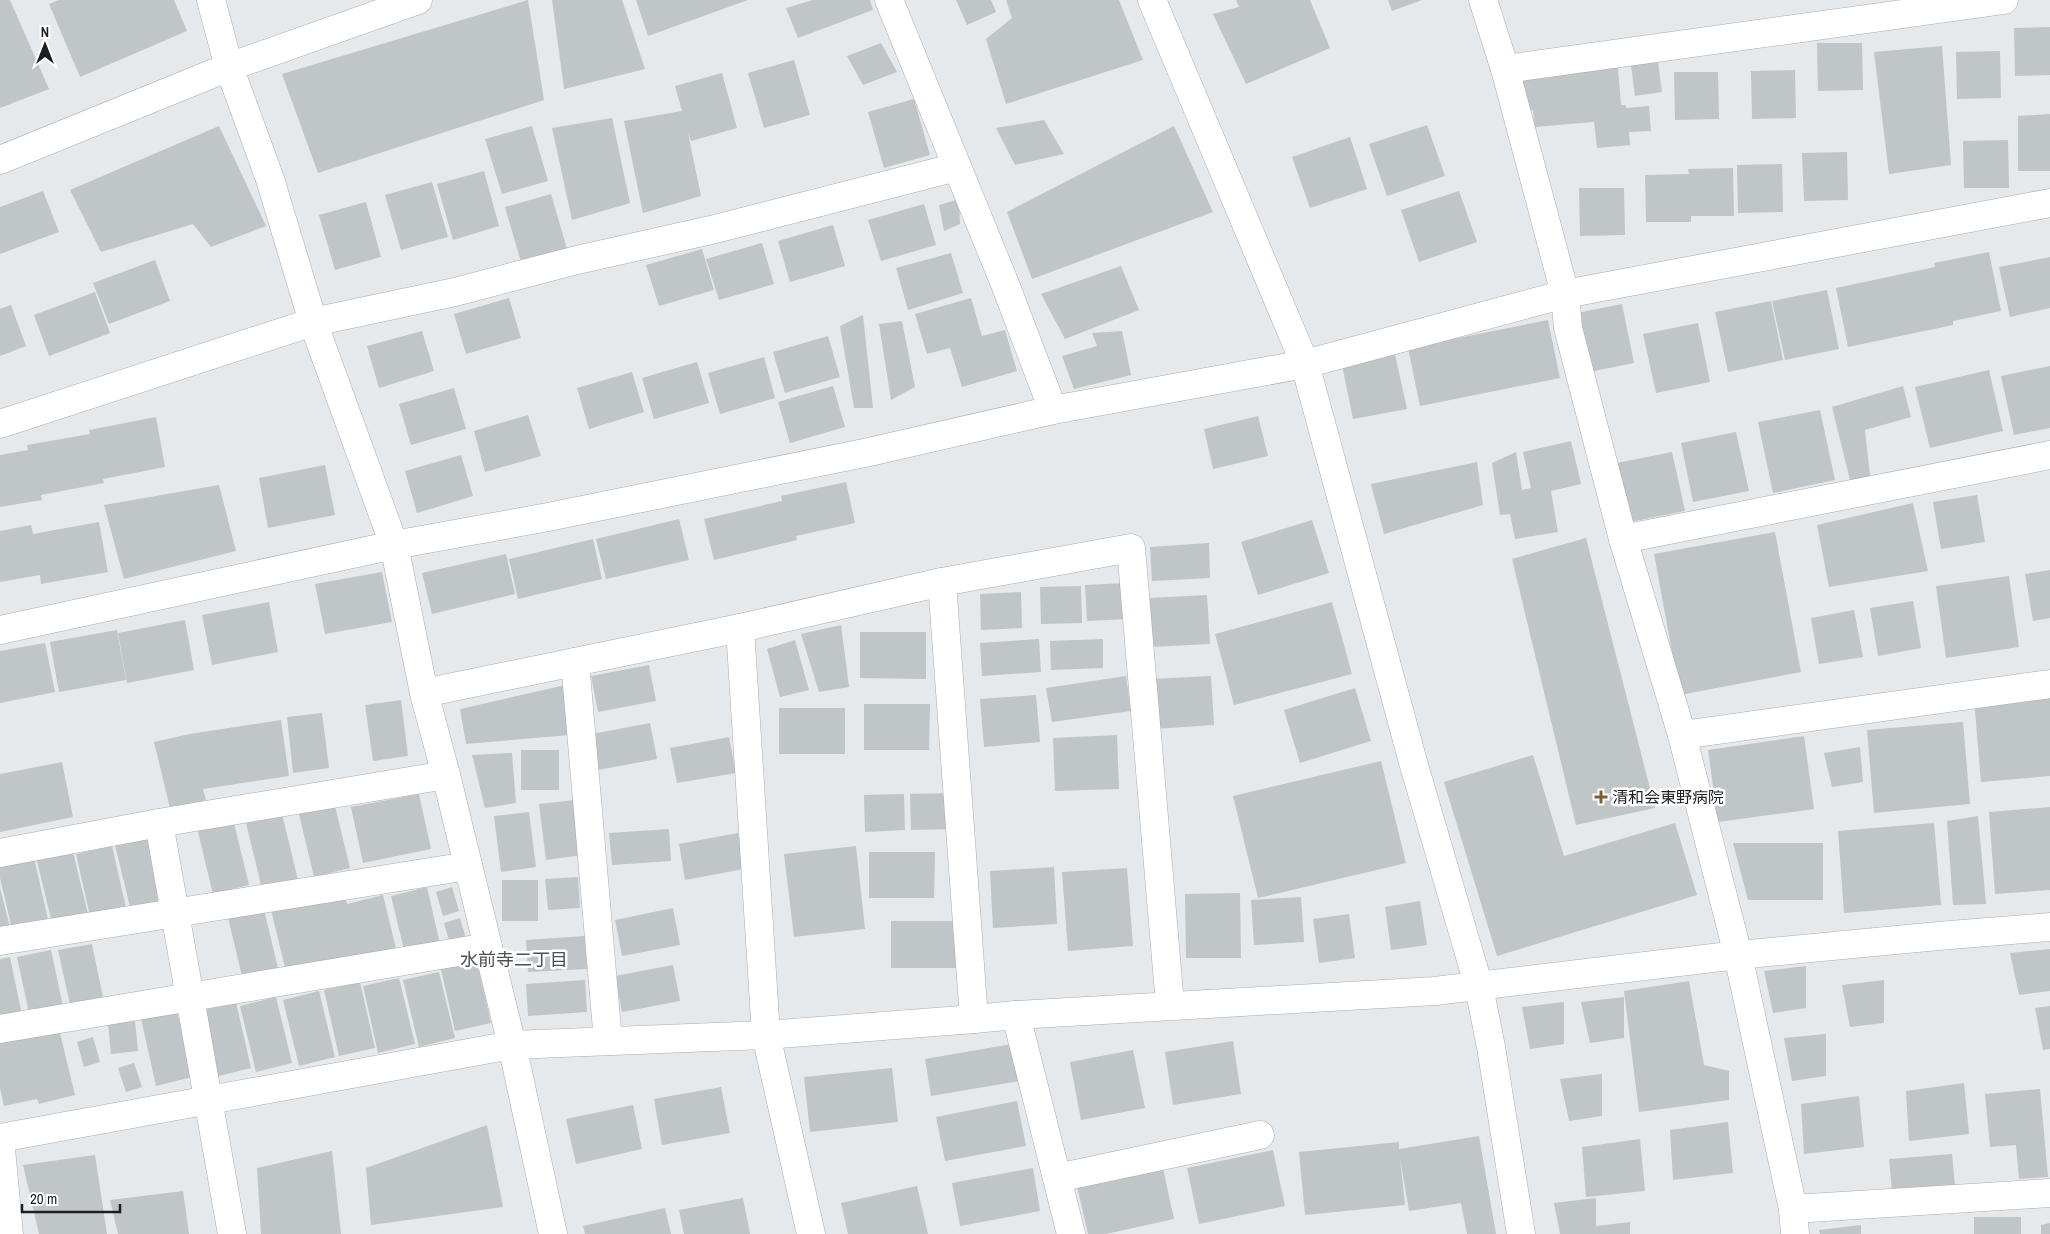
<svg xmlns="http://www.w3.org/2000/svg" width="2050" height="1234" font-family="'Archivo Narrow','Noto Sans JP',sans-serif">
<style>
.building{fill:#c0c5c7}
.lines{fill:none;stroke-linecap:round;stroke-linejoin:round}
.minor-casing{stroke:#a8acae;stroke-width:29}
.tertiary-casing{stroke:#a8acae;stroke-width:29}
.minor{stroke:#fff;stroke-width:28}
.tertiary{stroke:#fff;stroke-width:28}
.poi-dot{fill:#7c6033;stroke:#fff;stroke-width:2}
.labels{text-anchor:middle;stroke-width:5;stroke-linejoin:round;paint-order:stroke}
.poi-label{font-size:16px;fill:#1c1e1f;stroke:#fff;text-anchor:start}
.neighbourhood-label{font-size:18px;fill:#4c5052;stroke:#fff}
</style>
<rect width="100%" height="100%" fill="#e5e9ec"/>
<g class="building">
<polygon points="0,0 10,0 49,89 0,108"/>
<polygon points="59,0 174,0 187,31 80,77 49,4"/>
<polygon points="528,0 544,100 318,173 282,74"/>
<polygon points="552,0 622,0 645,69 564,89"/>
<polygon points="636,0 748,0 648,36"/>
<polygon points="813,0 870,0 873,10 798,38 786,8"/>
<polygon points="956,0 991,0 996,12 967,25"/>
<polygon points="1006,0 1119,0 1143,60 1006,104 986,39 1012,18"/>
<polygon points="1236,0 1310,0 1330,48 1246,84 1213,14 1239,7"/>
<polygon points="1388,0 1422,0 1392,11"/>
<polygon points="2050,27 2050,75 2015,76 2014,28"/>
<polygon points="881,43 897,72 863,85 847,56"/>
<polygon points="1817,43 1862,43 1863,90 1818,91"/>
<polygon points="1942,46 1951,165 1889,174 1874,52"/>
<polygon points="2000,51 2001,98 1957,99 1956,52"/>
<polygon points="1617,56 1621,105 1626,105 1626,108 1649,106 1651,131 1629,132 1630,145 1597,148 1594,122 1535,127 1533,110 1521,111 1517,76"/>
<polygon points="794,60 810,115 764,128 748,73"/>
<polygon points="1658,62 1662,92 1635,96 1631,65"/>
<polygon points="1795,70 1796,118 1752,119 1751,71"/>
<polygon points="1674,72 1718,72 1719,119 1675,120"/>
<polygon points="722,73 737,128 691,141 688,133 701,196 643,213 624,121 682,111 675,86"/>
<polygon points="914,99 930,155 884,168 868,112"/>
<polygon points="2050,114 2050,171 2018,171 2018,116"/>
<polygon points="612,118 630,203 572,220 552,128"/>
<polygon points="1044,120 1064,154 1015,165 996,128"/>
<polygon points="1427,125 1445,176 1387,196 1369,144"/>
<polygon points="219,126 266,226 211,247 193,224 101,252 70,190"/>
<polygon points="532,126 548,181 502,194 485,139"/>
<polygon points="1174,126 1213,212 1032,279 1007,212"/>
<polygon points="1350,137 1367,189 1310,208 1292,157"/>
<polygon points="2008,140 2009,188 1964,188 1963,141"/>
<polygon points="1847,152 1848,200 1804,201 1802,153"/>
<polygon points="1782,164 1783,212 1738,213 1737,165"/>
<polygon points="1733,168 1734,216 1691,216 1691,222 1646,222 1645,175 1689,174 1688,169"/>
<polygon points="484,171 499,226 453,240 437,184"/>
<polygon points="432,182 448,237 401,250 385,195"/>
<polygon points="1579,188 1624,188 1625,235 1580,236"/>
<polygon points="43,191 59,232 0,254 0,207"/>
<polygon points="1459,191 1477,242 1419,262 1401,210"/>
<polygon points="551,194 567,249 521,262 505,207"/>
<polygon points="959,199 960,224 944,231 939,205"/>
<polygon points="366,202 381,257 335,270 319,215"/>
<polygon points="924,204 936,245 881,261 868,220"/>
<polygon points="833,225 845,266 790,282 778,241"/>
<polygon points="762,243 774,284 719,300 706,259"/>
<polygon points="702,249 714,290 659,306 646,265"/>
<polygon points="1989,252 2001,311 1953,321 1953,325 1848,347 1836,288 1935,267 1934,263"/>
<polygon points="951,253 963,293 908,310 896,268"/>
<polygon points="2050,257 2050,308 2010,317 1999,267"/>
<polygon points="155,260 170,301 109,324 93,283"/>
<polygon points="1121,266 1139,310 1065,339 1041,294"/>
<polygon points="1827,290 1839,349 1785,360 1772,301"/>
<polygon points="95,292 110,333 49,356 34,315"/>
<polygon points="509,298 521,338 466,354 454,314"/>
<polygon points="971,298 982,336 1005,330 1017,371 962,387 950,348 927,354 915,314"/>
<polygon points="1771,301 1783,360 1728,372 1715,312"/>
<polygon points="1622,304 1634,363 1580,374 1567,315"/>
<polygon points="11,305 26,346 0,356 0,309"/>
<polygon points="863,315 873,408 854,408 840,326"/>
<polygon points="1548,320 1560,378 1420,406 1408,348"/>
<polygon points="902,321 915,387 891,400 879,324"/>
<polygon points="1698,323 1710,382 1656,393 1643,334"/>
<polygon points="422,331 434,371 379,388 367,346"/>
<polygon points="1122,331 1131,375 1074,389 1062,356 1097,346 1092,333"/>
<polygon points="828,336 840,377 785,393 773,352"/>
<polygon points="1395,354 1407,409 1353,419 1342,365"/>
<polygon points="764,357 775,398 720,414 708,373"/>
<polygon points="697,362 709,403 654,419 642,378"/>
<polygon points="2050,366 2050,428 2014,435 2001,376"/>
<polygon points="1989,370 2003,431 1930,448 1915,387"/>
<polygon points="632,372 644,412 589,429 577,388"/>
<polygon points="833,386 845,427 790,443 778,402"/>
<polygon points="1903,386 1911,417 1865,430 1870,476 1850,480 1832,407"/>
<polygon points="454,388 466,429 411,445 399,404"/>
<polygon points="1820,410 1835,480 1773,493 1758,422"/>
<polygon points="528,415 541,456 485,472 474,431"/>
<polygon points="1258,416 1268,456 1213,469 1204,429"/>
<polygon points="156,417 165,467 103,479 104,483 41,495 42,500 0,507 0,455 28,450 27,445 90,434 89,430"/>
<polygon points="1736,432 1749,491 1693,502 1681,443"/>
<polygon points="1571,441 1581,484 1551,491 1558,532 1515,539 1510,514 1500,515 1492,463 1516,452 1522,490 1531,488 1523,452"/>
<polygon points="1672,452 1685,511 1630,522 1617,463"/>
<polygon points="461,455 473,496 417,513 405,471"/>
<polygon points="1477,462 1483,505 1384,534 1371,484"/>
<polygon points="325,465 335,515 268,528 259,478"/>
<polygon points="846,482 855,523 796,536 797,540 714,560 704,519 782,501 781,496"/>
<polygon points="219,485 236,551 124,579 104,505"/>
<polygon points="1977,495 1985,542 1941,549 1933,502"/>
<polygon points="1913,503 1928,571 1829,587 1817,525"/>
<polygon points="679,519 689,560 606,579 596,539"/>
<polygon points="1312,520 1329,573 1258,595 1241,542"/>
<polygon points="99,522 108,572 41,584 40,575 0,582 0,531 31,525 33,534"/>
<polygon points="1775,532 1801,672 1680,695 1654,554"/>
<polygon points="1586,538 1655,808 1576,825 1512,559"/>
<polygon points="593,539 602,579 518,599 509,559"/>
<polygon points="1209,543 1210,578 1152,581 1150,547"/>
<polygon points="506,554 515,594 432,614 422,573"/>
<polygon points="2050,570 2050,618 2033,621 2025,574"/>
<polygon points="382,572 392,622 325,634 315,584"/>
<polygon points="2009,576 2019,647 1946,658 1936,586"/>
<polygon points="1125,583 1127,619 1087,621 1085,585"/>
<polygon points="1081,586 1082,623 1041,624 1040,587"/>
<polygon points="1021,592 1022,628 981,630 980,594"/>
<polygon points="1207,595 1210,644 1151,647 1148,598"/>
<polygon points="1913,601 1921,648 1878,656 1870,608"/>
<polygon points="269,602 278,652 212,665 202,615"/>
<polygon points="1332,602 1352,674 1234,705 1215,634"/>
<polygon points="1854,610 1863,657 1819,664 1811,618"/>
<polygon points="185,620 194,670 127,683 118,633"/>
<polygon points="841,625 849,687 819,692 801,634"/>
<polygon points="117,630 126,680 59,692 50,642"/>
<polygon points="860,632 926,632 926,679 860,678"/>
<polygon points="1039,639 1041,672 982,676 980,643"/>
<polygon points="1103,639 1103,668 1051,670 1050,641"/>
<polygon points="795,640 809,690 780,697 767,649"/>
<polygon points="45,643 55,692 0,703 0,651"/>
<polygon points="649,665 656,701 598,712 591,676"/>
<polygon points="1126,676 1131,711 1052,722 1046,688"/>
<polygon points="1211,676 1214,725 1154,729 1151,679"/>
<polygon points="570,684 570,735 466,744 460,709"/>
<polygon points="1355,688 1371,741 1300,763 1284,710"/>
<polygon points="2050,693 2050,776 1981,782 1974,699"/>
<polygon points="1036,695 1040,742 984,747 980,699"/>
<polygon points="401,700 408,756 373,761 365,705"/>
<polygon points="864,704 930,704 929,750 864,750"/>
<rect x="779" y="708" width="66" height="46"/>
<polygon points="322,713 329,768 293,773 287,717"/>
<polygon points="281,720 289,776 203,789 206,800 170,808 154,742 190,734"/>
<polygon points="1963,722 1970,804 1874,813 1867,730"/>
<polygon points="650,723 657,759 598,770 592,734"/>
<polygon points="1117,735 1119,789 1055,791 1053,738"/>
<polygon points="1804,736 1814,809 1718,822 1708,750"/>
<polygon points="729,737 736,773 677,783 670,748"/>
<polygon points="1860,747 1863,782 1832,787 1824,753"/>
<rect x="521" y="750" width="38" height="40"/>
<polygon points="512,753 516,803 485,808 472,755"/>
<polygon points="1533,755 1564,856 1675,823 1697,895 1497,956 1444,782"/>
<polygon points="1381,761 1406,863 1258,898 1233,796"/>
<polygon points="62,762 73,817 0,832 0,774"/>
<polygon points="951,793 952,829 911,830 910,794"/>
<polygon points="419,794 431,849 363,863 351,807"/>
<polygon points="904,794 905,830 865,832 864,795"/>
<polygon points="575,800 582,855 546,860 539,804"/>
<polygon points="334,802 350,868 314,877 298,810"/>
<polygon points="2050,807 2050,890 1995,894 1989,812"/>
<polygon points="529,812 536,867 501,872 494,816"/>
<polygon points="282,814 298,880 262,889 246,823"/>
<polygon points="1978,816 1986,904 1953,905 1947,821"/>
<polygon points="233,819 249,885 213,894 197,828"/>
<polygon points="1934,823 1941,905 1844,913 1838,831"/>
<polygon points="669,829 671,861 612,865 609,833"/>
<polygon points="738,833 744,869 685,880 679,844"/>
<polygon points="151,836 167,903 131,911 115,845"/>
<polygon points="1733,843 1823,843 1823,900 1748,900"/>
<polygon points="112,846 127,912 91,920 76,854"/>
<polygon points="856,846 865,929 794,937 784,854"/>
<polygon points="72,848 88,914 52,923 36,857"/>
<polygon points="869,852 935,852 934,898 869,898"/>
<polygon points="34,858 49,924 13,933 0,878 0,866"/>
<polygon points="1054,867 1057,924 993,928 990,871"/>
<polygon points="1127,868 1133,946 1068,951 1062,872"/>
<polygon points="578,877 580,908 548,910 545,879"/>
<rect x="502" y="880" width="36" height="41"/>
<polygon points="427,887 442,953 407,962 391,896"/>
<polygon points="452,887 459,911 443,916 436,892"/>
<polygon points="0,888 11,931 0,933"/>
<polygon points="1240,893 1241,958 1186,958 1185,894"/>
<polygon points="383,895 399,961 287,976 271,910 307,901 308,906 345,897 347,904"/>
<polygon points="1301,897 1304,942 1254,945 1251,900"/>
<polygon points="1420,901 1427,945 1391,950 1385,907"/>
<polygon points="673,908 680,945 622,956 615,920"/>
<polygon points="264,910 280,976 244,984 228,918"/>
<polygon points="1349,914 1355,958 1319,963 1313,919"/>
<polygon points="460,918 467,942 451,947 444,923"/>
<polygon points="891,921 957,921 956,968 891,968"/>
<polygon points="585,936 587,969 528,972 526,940"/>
<polygon points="92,944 104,1002 71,1009 58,950"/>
<polygon points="2050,949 2050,991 2019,995 2010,953"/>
<polygon points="51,950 64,1011 30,1018 17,957"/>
<polygon points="10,957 22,1015 0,1019 0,959"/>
<polygon points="476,957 491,1023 455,1031 440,965"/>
<polygon points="673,965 680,1001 622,1012 615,976"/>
<polygon points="1806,966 1806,1008 1773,1013 1764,971"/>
<polygon points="439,972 455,1038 419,1047 403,980"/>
<polygon points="399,978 415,1044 378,1053 363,986"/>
<polygon points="585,980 587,1012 528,1016 526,984"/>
<polygon points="1884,980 1884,1023 1850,1027 1842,985"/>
<polygon points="1689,981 1704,1065 1729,1071 1729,1100 1639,1112 1624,991"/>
<polygon points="360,982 375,1048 339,1056 324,990"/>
<polygon points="319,991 335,1057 299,1066 283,1000"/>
<polygon points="276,997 292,1063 256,1072 240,1006"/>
<polygon points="1624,997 1624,1038 1590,1043 1581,1002"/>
<polygon points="236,1002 251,1068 215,1077 200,1011"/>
<polygon points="1564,1002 1564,1044 1530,1049 1522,1007"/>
<polygon points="2050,1006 2050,1049 2043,1050 2035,1008"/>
<polygon points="177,1011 192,1077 156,1086 141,1019"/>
<polygon points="135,1021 138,1051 111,1054 108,1023"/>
<polygon points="59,1029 75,1095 39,1104 37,1099 4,1106 0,1088 0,1038"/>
<polygon points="1826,1034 1826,1076 1792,1081 1784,1038"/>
<polygon points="93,1037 100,1062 84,1067 77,1042"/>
<polygon points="1233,1041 1241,1094 1173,1105 1165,1052"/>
<polygon points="1012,1044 1019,1081 931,1096 925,1059"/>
<polygon points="1133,1050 1145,1108 1081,1120 1070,1062"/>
<polygon points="134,1063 142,1087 126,1092 118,1068"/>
<polygon points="892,1068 898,1122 810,1132 804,1077"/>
<polygon points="1602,1074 1602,1116 1569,1121 1560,1079"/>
<polygon points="1964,1083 1969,1134 1909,1141 1906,1091"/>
<polygon points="721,1087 730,1133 662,1145 654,1099"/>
<polygon points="2040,1089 2048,1177 2019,1179 2016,1145 1990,1147 1985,1094"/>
<polygon points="1859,1096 1864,1147 1804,1154 1801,1104"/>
<polygon points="1017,1101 1026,1146 945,1161 936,1117"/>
<polygon points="633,1105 642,1149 576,1164 566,1119"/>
<polygon points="1728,1122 1733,1173 1673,1180 1670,1130"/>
<polygon points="487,1125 503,1207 371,1225 366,1168"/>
<polygon points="1479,1136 1496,1234 1467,1234 1461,1203 1409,1211 1400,1158 1405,1205 1305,1215 1299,1152 1399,1142 1399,1149"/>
<polygon points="1640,1139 1645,1191 1586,1197 1582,1147"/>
<polygon points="1273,1150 1285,1206 1199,1224 1187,1168"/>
<polygon points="332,1151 341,1234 261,1234 257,1168"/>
<polygon points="1952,1154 1955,1186 1892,1191 1889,1159"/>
<polygon points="95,1155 107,1234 39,1234 23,1165"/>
<polygon points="1162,1164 1174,1219 1106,1234 1088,1234 1076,1182"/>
<polygon points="1033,1168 1040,1211 960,1226 952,1183"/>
<polygon points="917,1186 928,1234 848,1234 841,1203"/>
<polygon points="183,1191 189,1234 118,1234 110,1200"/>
<polygon points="743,1198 750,1234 684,1234 679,1210"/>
<polygon points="1596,1198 1596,1226 1630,1222 1630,1234 1560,1234 1554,1203"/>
<polygon points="665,1208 671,1234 585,1234 583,1226"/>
<rect x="1974" y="1217" width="47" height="17"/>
<polygon points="2050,1223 2050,1234 2041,1234 2041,1225"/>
<polygon points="1861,1225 1861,1234 1820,1234 1819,1230"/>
</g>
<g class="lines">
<g class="minor-casing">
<g id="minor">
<polyline points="211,0 229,67 270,179 313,322 394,545 424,693 446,775 512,1045 553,1234"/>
<polyline points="889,0 1005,284 1053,410"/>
<polyline points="1483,0 1505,69 1565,294 1568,328 1623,539 1682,735 1738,955 1793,1209 1795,1234"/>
<polyline points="1505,69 2004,0"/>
<polyline points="0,424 313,322 455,292 577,260 711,230 957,167"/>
<polyline points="1623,539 2050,455"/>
<polyline points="942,582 974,1019"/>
<polyline points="740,628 766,1035 811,1234"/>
<polyline points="0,630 394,545 548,517 869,452 1053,410 1305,364 1565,294 2050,203"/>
<polyline points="575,662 608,1041"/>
<polyline points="424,693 740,628 942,582 1131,548 1170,1005"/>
<polyline points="1682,735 2050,684"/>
<polyline points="159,823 232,1234"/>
<polyline points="0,853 159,823 446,775"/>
<polyline points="0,941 468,866"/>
<polyline points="1016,1015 1071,1234"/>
<polyline points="0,1029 488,947"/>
<polyline points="0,1138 512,1045 766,1035 974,1019 1016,1015 1435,991 1738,955 1938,936 2050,927"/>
<polyline points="0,1138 9,1234"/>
<polyline points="1057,1178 1260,1135"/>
<polyline points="1793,1209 2050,1193"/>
</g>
</g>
<g class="tertiary-casing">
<g id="tertiary">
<polyline points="1152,0 1305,364 1413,762 1479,987 1491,1047 1521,1234"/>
<polyline points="0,160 229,67 418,0"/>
</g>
</g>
<use href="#minor" class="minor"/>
<use href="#tertiary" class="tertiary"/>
</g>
<path class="poi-dot" d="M1598.5 789.5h5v5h5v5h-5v5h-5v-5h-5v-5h5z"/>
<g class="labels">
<g class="poi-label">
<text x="1612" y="803">清和会東野病院</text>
</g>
<g class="neighbourhood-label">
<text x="514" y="966">水前寺二丁目</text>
</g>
</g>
<g transform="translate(45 45)" stroke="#ffffff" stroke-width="4" paint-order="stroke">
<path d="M0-4L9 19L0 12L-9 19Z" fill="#1c1e1f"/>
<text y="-8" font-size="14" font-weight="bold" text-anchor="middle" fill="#1c1e1f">N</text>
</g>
<path d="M22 1204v8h98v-8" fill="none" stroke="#1c1e1f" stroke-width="2.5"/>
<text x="30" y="1204" font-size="15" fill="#1c1e1f" stroke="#ffffff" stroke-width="4" paint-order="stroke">20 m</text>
</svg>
